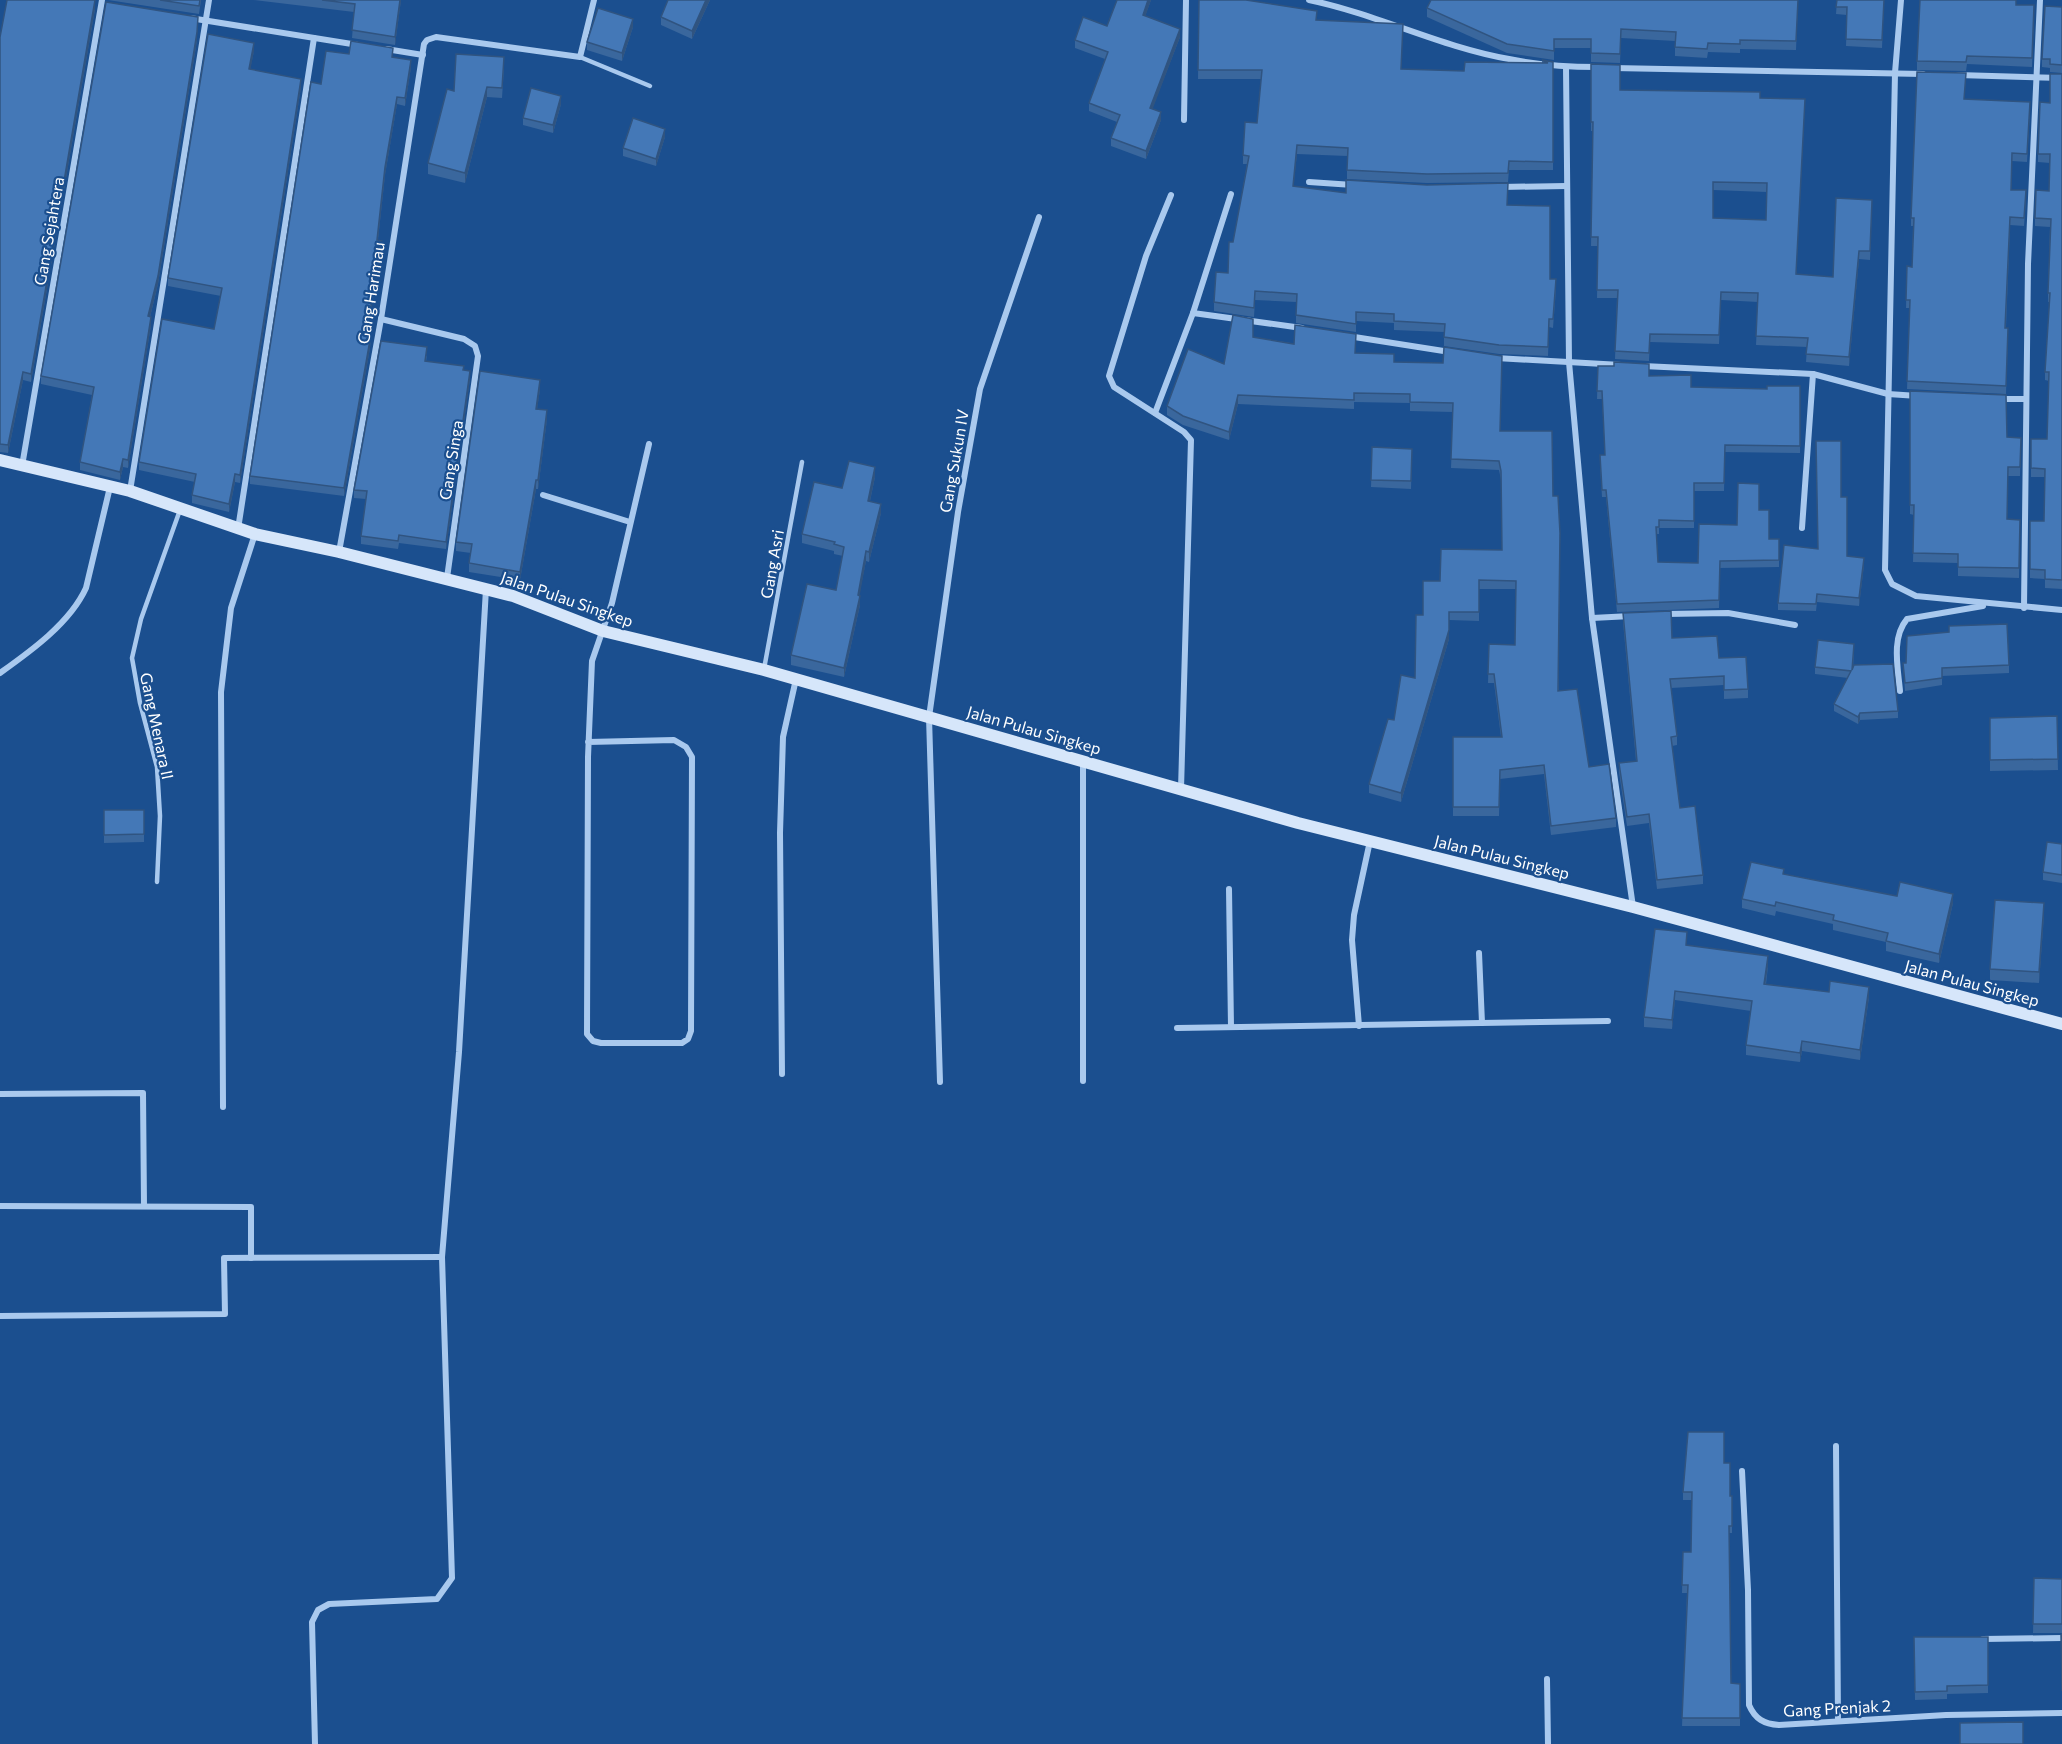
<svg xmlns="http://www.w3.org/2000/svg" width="2062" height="1744" font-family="Commissioner,sans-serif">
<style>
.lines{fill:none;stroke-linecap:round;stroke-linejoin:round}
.lane{stroke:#a9c9ee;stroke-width:4.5}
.street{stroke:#a9c9ee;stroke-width:6}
.secondary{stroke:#d6e6fa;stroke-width:12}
.wall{fill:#3a679d;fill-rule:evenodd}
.shaded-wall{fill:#305480}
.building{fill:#4478b7;stroke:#305480;stroke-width:1.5;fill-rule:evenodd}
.labels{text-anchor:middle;stroke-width:4.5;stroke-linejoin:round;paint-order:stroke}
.street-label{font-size:16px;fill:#fff;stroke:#1b4f8f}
</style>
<rect width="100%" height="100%" fill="#1b4f8f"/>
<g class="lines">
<g class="lane">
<polyline points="580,57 650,86"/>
<polyline points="764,669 802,462"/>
<polyline points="157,882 160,816 157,767 140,703 132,658 141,619 180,510"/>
</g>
<g class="street">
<path d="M1309,0c68,14 131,47 200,59 29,6 58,8 88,8"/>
<polyline points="1901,0 1895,73 1885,570 1892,584 1916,596 2062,610"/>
<polyline points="190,18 358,45"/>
<polyline points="386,49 423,55"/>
<polyline points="1566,67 1569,362 1592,618 1633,907"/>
<polyline points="1613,68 1923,74"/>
<polyline points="1958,75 2062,78"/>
<polyline points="1184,120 1186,0"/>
<polyline points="1309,182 1353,185"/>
<polyline points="1501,187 1566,186"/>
<polyline points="1171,195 1146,256 1109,376 1114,387 1184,432 1191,440 1181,789"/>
<polyline points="1193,313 1302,328"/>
<polyline points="381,319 464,339 475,346 478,356 447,578"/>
<polyline points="1348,336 1450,352"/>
<polyline points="1496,358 1621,365"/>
<polyline points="1643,366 1813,374 1888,394 1918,396"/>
<polyline points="2000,399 2026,399"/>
<polyline points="1155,413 1193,313 1231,194"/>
<polyline points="22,466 102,0"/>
<polyline points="130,491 209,0"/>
<polyline points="543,495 630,522"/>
<polyline points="1802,528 1813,374"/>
<polyline points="238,529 314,38"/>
<polyline points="339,552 381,319 424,44 427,40 436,37 580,57 594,0"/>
<polyline points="2024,608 2028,264 2040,0"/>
<polyline points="1665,614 1728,613 1795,625"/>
<polyline points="1592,618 1631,616"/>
<path d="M0,673c31,-22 70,-50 86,-85l24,-101"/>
<path d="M1900,691c-2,-23 -9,-53 7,-72l76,-13"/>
<polyline points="588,742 674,740 686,747 692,757 691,1031 688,1039 682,1043 601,1043 593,1041 587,1034 588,757 592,661 612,603 649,444"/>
<polyline points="1229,889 1231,1027"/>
<polyline points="1479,953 1482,1023"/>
<polyline points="1359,1026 1352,940 1354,915 1370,841"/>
<polyline points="1177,1028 1608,1021"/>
<polyline points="782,1074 780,833 783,737 796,679"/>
<polyline points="1083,1081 1083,761"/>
<polyline points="940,1082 929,717 958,512 980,389 1039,217"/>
<polyline points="0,1094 143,1093 144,1206"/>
<polyline points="223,1107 221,692 231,608 255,534"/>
<polyline points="0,1206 251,1207 251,1258"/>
<polyline points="0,1316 225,1314 224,1258 442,1257"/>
<polyline points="1836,1446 1838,1721"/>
<path d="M1742,1471l6,119 1,115c6,14 15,19 30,20l167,-10 116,-2"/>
<polyline points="1983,1639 2062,1638"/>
<polyline points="1547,1679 1548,1744"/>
<polyline points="315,1744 312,1622 318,1610 329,1604 437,1599 452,1578 442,1257 459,1052 486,589"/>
</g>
<polyline class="secondary" points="0,460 130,491 255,534 339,552 513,596 603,631 764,670 1298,823 1633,907 2062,1024"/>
</g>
<g class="wall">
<polygon points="108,0 201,0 199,14"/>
<polygon points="253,0 401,0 395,45 352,38 354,12"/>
<polygon points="668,0 710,0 692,39 661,25 661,17"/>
<polygon points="1117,0 1151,0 1145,16 1180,37 1152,109 1161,120 1146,159 1111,146 1111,138 1117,122 1089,111 1089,103 1105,59 1075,48 1075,40 1107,26"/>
<polygon points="1199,0 1317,20 1402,69 1464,71 1542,63 1542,60 1553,62 1553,170 1509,170 1508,182 1427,183 1347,179 1347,156 1297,154 1293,186 1346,193 1508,205 1556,288 1553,328 1549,327 1548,356 1499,354 1444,346 1444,332 1394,330 1394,323 1356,321 1356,332 1296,323 1296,302 1255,300 1254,317 1214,311 1214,302 1228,273 1247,164 1243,164 1243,155 1257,123 1261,79 1198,79"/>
<polygon points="1798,0 1796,50 1740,49 1740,53 1708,52 1707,58 1675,56 1675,41 1621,38 1620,63 1591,62 1591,48 1554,48 1554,60 1507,53 1427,17 1427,8"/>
<polygon points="1837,0 1884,0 1882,48 1846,46 1847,15 1836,14"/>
<polygon points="2017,5 2034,14 2032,67 1967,64 1966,71 1917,70 1917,61"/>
<polygon points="2062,7 2062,73 2050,72 2050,68 2042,67 2042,59"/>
<polygon points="95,9 31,382 23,380 8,453 0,452 0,37"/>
<polygon points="633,27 622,61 587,50 587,42"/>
<polygon points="197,40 158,284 150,317 151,325 128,468 123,467 120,480 80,470 80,462 92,395 41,384 41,376"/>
<polygon points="254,51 250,69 301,87 240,483 235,482 229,512 192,503 192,495 195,482 139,470 139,462 214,329 221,296 168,286 168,278"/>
<polygon points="349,54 393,57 411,67 405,106 397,104 385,175 378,240 382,248 370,317 372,325 370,348 344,496 250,484 250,476 321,84"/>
<path d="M1591,64l29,26 140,8 37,176 36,3 39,-77 -2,60 -11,-1 -10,107 -43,-4 1,-15 -51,-2 2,-43 -37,-2 -2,44 -69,-2 -1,19 -34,-2 2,-61h-20l1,-52h-7l2,-115h-2zM1713,190l54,2 -1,28 -53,-2z"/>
<polygon points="504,67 502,98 487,97 465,183 428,174 428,163 454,91"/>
<polygon points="2062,74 2062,589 2045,588 2045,579 2030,578 2030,521 2044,521 2045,477 2031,477 2031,439 2047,439 2049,381 2045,380 2045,372 2050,302 2048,302 2048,293 2050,227 2035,226 2035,218 2049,191 2050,163 2038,162 2038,154 2050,103"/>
<polygon points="1965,99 2030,110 2027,162 2012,161 2011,190 2026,198 2024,226 2010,225 2006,328 2008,328 2006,394 1907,389 1910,308 1906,308 1907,266 1912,267 1913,226 1911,226 1911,218"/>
<polygon points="561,104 553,133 523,125 523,118"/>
<polygon points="665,137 656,166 623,156 623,148"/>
<polygon points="1253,337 1355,353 1394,362 1500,431 1553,496 1559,691 1589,767 1616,818 1616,827 1551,835 1544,774 1500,779 1499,816 1453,816 1453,737 1501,737 1494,683 1488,683 1489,644 1515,645 1516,589 1479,589 1479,621 1449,620 1449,639 1401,802 1369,793 1369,784 1394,720 1415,678 1423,615 1440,581 1502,550 1501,480 1499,470 1451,468 1453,412 1410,411 1410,403 1354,402 1354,409 1238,404 1229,440 1183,425 1167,415 1167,406 1224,364"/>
<polygon points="427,355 426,362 464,370 470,379 446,549 399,543 398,549 361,544 361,536 366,499 354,498 354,490"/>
<polygon points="1598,366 1649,376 1691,387 1767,389 1800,386 1800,453 1725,452 1724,491 1694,491 1694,528 1659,528 1659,534 1656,534 1658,562 1698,563 1737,525 1759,510 1769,539 1779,539 1779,567 1720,568 1719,608 1617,612 1606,497 1602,497 1600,463 1605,455 1602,399 1597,399"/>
<polygon points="540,389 537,409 547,419 538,489 536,489 520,580 469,572 469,563 471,553 456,551 456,542"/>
<polygon points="1910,391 2007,437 2021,438 2020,476 2008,476 2007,519 2020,520 2019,578 1958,576 1958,563 1913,562 1914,515 1910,514"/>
<polygon points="1372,447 1412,449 1411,489 1371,487"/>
<polygon points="875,477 870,501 881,513 869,562 866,561 859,595 860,605 844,677 791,665 791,655 836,590 843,556 834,554 834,551 802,543 802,534 842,488"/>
<polygon points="1841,497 1847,556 1864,565 1859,606 1817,602 1816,611 1778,610 1778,603 1818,549"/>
<polygon points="1623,613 1672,638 1719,658 1748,689 1748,698 1724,699 1724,685 1671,688 1677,736 1677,745 1672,746 1680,808 1703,875 1703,884 1657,889 1649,823 1627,826 1619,772 1619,763 1636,761 1623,622"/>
<polygon points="1854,651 1853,668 1898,711 1898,718 1860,720 1858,724 1834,711 1834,704 1848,678 1815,674 1815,667"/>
<polygon points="1903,663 2009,665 2009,673 1942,676 1942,685 1905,691"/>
<polygon points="2057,716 2058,770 1990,771 1990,718"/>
<polygon points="104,810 144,810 144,842 104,843"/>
<polygon points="2062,844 2062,883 2043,880 2043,872"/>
<polygon points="1784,874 1897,896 1953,903 1939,963 1886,951 1886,942 1833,930 1833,924 1776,911 1775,916 1742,908 1742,899"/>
<polygon points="2044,915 2039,983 1990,980 1990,969"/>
<polygon points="1687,945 1768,966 1766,984 1869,997 1860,1060 1802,1051 1800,1062 1746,1055 1746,1045 1751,1011 1675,1000 1672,1029 1644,1027 1644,1017"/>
<polygon points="1724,1463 1730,1496 1732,1496 1732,1533 1729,1533 1731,1683 1740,1684 1740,1726 1682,1726 1687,1593 1682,1593 1683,1552 1691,1552 1692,1500 1683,1500 1683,1492"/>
<polygon points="2034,1578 2062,1579 2062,1633 2033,1633"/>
<polygon points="1914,1637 1988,1637 1988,1693 1947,1694 1947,1699 1915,1700"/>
</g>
<g class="shaded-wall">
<polygon points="95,0 95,9 31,382 31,374"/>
<polygon points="400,0 401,0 395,45 395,37"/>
<polygon points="706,0 710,0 692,39 692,31"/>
<polygon points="1148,0 1151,0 1143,23 1143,15"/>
<polygon points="198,17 197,40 158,284 148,325 148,316"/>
<polygon points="633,19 633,27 622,61 622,53"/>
<polygon points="1180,29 1180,37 1150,116 1150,108"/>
<polygon points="254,43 254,51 249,77 249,69"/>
<polygon points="411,60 411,67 405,106 405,98"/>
<polygon points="301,79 301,87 240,483 240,475"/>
<polygon points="487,87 487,97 465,183 465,173"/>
<polygon points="561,96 561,104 553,133 553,125"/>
<polygon points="397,97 397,104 385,175 377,248 377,240 385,167"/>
<polygon points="1161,112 1161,120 1146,159 1146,151"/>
<polygon points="665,129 665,137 656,166 656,159"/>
<polygon points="1297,145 1297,154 1293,194 1293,186"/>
<polygon points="382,241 382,248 369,324 369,317"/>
<polygon points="1859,251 1859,259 1849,366 1849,357"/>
<polygon points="151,317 151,325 128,468 128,460"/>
<polygon points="372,317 370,348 344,496 344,488"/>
<polygon points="470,371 470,379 446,549 446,542"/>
<polygon points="23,372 23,380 8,453 8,445"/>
<polygon points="540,380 540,389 536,418 536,409"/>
<polygon points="1238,395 1238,404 1229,440 1229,432"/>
<polygon points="547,410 547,419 538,489 538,480"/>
<polygon points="123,459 123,467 120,480 120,472"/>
<polygon points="875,467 875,477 868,510 868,501"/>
<polygon points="235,474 235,482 229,512 229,504"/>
<polygon points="536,480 536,489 520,580 520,572"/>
<polygon points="881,504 881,513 869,562 869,552"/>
<polygon points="866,551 866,561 858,605 858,595"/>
<polygon points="1864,558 1864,565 1859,606 1859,598"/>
<polygon points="860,596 860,605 844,677 844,668"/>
<polygon points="1449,630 1449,639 1401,802 1401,793"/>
<polygon points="1860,713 1860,720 1858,724 1858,717"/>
<polygon points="1953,894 1953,903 1939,963 1939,954"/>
<polygon points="2044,903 2044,915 2039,983 2039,972"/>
<polygon points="1768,956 1768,966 1764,993 1764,984"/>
<polygon points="1869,987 1869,997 1860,1060 1860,1050"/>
<polygon points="1675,991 1675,1000 1672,1029 1672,1020"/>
<polygon points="1802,1041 1802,1051 1800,1062 1800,1053"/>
</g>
<g class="building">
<polygon points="7,0 95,0 31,374 23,372 8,445 0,444 0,37"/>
<polygon points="160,0 200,0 199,6"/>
<polygon points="322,0 400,0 395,37 352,30 355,4"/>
<polygon points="668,0 706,0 692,31 661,17"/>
<polygon points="1117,0 1148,0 1143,15 1180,29 1150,108 1161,112 1146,151 1111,138 1120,115 1089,103 1108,52 1075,40 1083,17 1107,26"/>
<polygon points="1199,0 1246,0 1317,11 1316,20 1403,24 1401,69 1464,71 1465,62 1548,63 1542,60 1553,62 1553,162 1509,161 1508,173 1427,174 1347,170 1348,148 1297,145 1293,186 1346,193 1346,180 1427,185 1508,183 1507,205 1550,206 1550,279 1556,279 1553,319 1549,319 1548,347 1499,345 1444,337 1445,324 1394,321 1394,314 1356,312 1356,324 1296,315 1297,294 1255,291 1254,308 1214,302 1216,272 1228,273 1229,242 1233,242 1249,156 1243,155 1245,122 1257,123 1262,70 1198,70"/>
<polygon points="1431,0 1798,0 1796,41 1740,40 1740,44 1708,43 1707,49 1675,47 1676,32 1621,29 1620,54 1591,53 1591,39 1554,39 1554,51 1507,44 1427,8"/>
<polygon points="1837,0 1884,0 1882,40 1846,39 1847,7 1836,7"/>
<polygon points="1920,0 2016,0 2016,5 2034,5 2032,58 1967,56 1966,62 1917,61"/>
<polygon points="106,2 198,17 197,32 158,276 148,316 151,317 128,460 123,459 120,472 80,462 94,387 41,376"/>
<polygon points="2045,6 2062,7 2062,65 2050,64 2050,59 2042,59"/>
<polygon points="598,8 633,19 622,53 587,42"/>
<polygon points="208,34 254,43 249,69 301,79 240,475 235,474 229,504 192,495 196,474 139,462 162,319 214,329 222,288 168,278"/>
<polygon points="351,41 393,48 392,57 411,60 405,98 397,97 385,167 377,240 382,241 369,317 372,317 370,340 344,488 250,476 311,82 321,84 326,51 349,54"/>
<polygon points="456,54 504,57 502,88 487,87 465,173 428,163 447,89 454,91"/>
<path d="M1591,64l29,1v25l140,2v6l45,1 -9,175 37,3 3,-79 36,2 -2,51h-11l-10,106 -43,-3 2,-16 -52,-2 2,-43 -37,-1 -2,43 -69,-1 -1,19 -34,-2 3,-61h-21l1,-53h-7l2,-115h-2zM1713,182l54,1 -1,37 -53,-2z"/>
<polygon points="1917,72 1966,73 1964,99 2030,102 2027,154 2012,153 2011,190 2026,190 2024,218 2010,217 2005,328 2008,328 2006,386 1907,381 1910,300 1906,300 1907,266 1912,267 1914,218 1911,218"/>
<polygon points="2050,74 2062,74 2062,580 2045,579 2045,570 2030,569 2030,521 2044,521 2045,469 2031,468 2031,439 2047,439 2049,372 2045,372 2050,293 2048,293 2051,219 2035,218 2036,190 2049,191 2050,154 2038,154 2040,102 2050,103"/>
<polygon points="531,88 561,96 553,125 523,118"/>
<polygon points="633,118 665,129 656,159 623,148"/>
<polygon points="1233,315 1253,319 1253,337 1294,344 1295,325 1356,334 1355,353 1394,354 1394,362 1443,363 1444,347 1502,356 1500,431 1552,431 1553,496 1558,496 1560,533 1558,691 1577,689 1589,767 1609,764 1616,818 1551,826 1544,765 1500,770 1499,807 1453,807 1453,737 1502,737 1494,674 1488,674 1489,644 1515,645 1516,581 1479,580 1479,612 1449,612 1449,630 1401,793 1369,784 1388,719 1394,720 1401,675 1415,678 1416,615 1423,615 1423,581 1440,581 1441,549 1502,550 1501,471 1499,461 1451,459 1453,403 1410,402 1410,394 1354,393 1354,400 1238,395 1229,432 1183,416 1167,406 1188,349 1224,364"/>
<polygon points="381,341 427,347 425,361 464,366 463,370 470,371 446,542 399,535 398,541 361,536 367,491 354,490"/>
<polygon points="1614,362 1649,364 1649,376 1691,375 1691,387 1767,389 1767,386 1800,386 1800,446 1725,445 1724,483 1694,483 1694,521 1659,520 1659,527 1656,527 1658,562 1698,563 1699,524 1737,525 1738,483 1759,484 1759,510 1769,510 1769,539 1779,539 1779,560 1720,561 1719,600 1617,604 1606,490 1602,490 1600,455 1605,455 1602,391 1597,391 1598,366 1614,366"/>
<polygon points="480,371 540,380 536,409 547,410 538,480 536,480 520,572 469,563 472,544 456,542"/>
<polygon points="1910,391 2006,395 2007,437 2021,438 2020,467 2008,467 2007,519 2020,520 2019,568 1958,567 1958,554 1913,553 1914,505 1910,505"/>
<polygon points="1816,441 1841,441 1841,497 1847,497 1847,556 1864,558 1859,598 1817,594 1816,604 1778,603 1784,545 1818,549"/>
<polygon points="1372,447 1412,449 1411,481 1371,480"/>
<polygon points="849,461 875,467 868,501 881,504 869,552 866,551 858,595 860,596 844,668 791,655 807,584 836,590 844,547 834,544 835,542 802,534 814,482 842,488"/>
<polygon points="1671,611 1672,638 1717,636 1719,658 1746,657 1748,689 1724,690 1724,676 1670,679 1677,736 1671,737 1680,808 1695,806 1703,875 1657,880 1649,814 1627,817 1619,763 1637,761 1623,613"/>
<polygon points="2007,624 2009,665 1942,668 1942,678 1905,683 1903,663 1906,663 1907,636 1949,632 1949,626"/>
<polygon points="1818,640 1854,644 1852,670 1854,665 1893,664 1898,711 1860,713 1858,717 1834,704 1851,671 1815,667"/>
<polygon points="2057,716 2058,759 1990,760 1990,718"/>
<polygon points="104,810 144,810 144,834 104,835"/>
<polygon points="2047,842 2062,844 2062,875 2043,872"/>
<polygon points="1751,862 1784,869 1783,874 1897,896 1900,882 1953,894 1939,954 1886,941 1888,933 1833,920 1834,915 1776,902 1775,906 1742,899"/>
<polygon points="1995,900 2044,903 2039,972 1990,969"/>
<polygon points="1655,929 1687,932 1686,945 1768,956 1764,984 1829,992 1830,981 1869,987 1860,1050 1802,1041 1800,1053 1746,1045 1752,1001 1675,991 1672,1020 1644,1017"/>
<polygon points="1688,1432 1724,1432 1724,1463 1730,1463 1730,1496 1732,1496 1732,1526 1729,1526 1731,1683 1740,1684 1740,1718 1682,1718 1688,1585 1682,1585 1683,1552 1691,1552 1692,1492 1683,1492"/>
<polygon points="2034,1578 2062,1579 2062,1624 2033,1624"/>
<polygon points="2062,1634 2062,1691 2061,1635"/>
<polygon points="1914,1637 1988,1637 1988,1685 1947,1686 1947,1691 1915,1692"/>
<polygon points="2023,1722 2023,1744 1960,1744 1960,1723"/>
</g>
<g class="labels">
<g class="street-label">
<text transform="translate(49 231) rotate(-80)" y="6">Gang Sejahtera</text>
<text transform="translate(371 293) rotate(-81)" y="6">Gang Harimau</text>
<text transform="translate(451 460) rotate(-81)" y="6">Gang Singa</text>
<text transform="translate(954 461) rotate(-80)" y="6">Gang Sukun IV</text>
<text transform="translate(772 564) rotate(-80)" y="6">Gang Asri</text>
<text transform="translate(567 599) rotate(19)" y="6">Jalan Pulau Singkep</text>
<text transform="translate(157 726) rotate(78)" y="6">Gang Menara II</text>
<text transform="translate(1034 730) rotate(16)" y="6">Jalan Pulau Singkep</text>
<text transform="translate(1502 857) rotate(14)" y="6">Jalan Pulau Singkep</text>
<text transform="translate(1972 983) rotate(15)" y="6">Jalan Pulau Singkep</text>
<text transform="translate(1837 1708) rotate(-3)" y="6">Gang Prenjak 2</text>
</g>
</g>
</svg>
